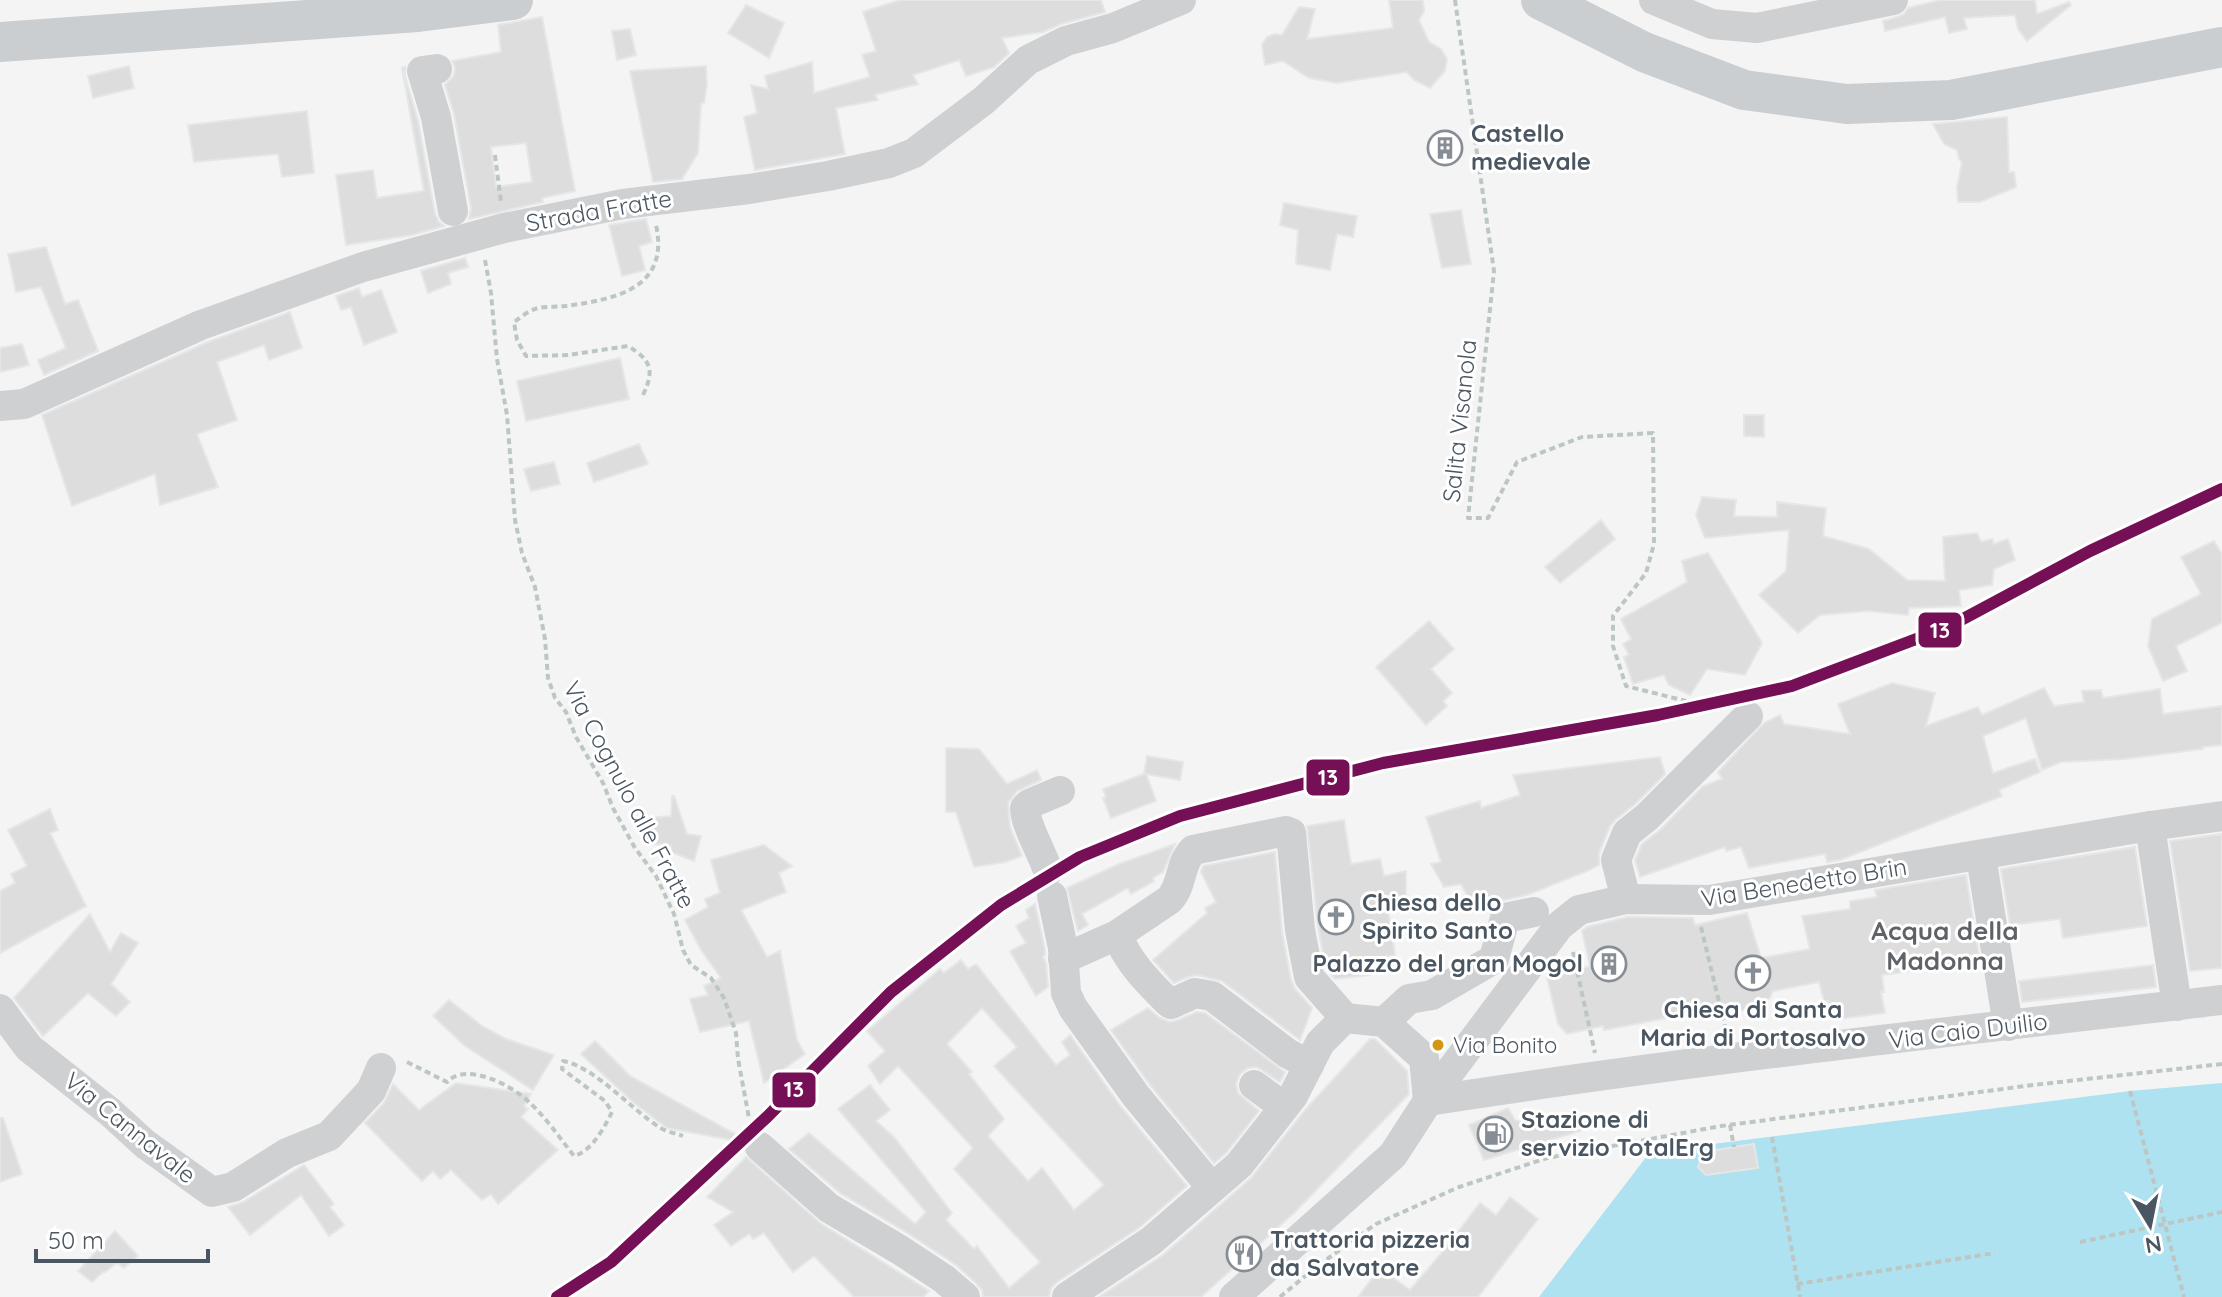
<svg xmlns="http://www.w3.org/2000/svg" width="2222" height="1297" font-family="Quicksand,sans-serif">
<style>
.water{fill:#aee2f0}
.building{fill:#ddddde;stroke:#e5e6e7;stroke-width:2;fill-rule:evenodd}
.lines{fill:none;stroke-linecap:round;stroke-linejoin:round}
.path{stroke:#bcc7c4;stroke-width:4;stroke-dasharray:6 4;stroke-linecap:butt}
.minor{stroke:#ced0d2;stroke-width:30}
.major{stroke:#caced1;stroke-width:40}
.rail-1-casing{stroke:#fff;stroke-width:18}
.rail-1{stroke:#751056;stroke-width:12}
.bus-dot{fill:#d49613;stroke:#fff;stroke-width:3}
.labels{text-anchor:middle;stroke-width:6;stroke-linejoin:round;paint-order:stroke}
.bus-label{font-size:22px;fill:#4a5661;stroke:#fff;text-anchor:start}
.poi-label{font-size:24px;font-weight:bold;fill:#4a5661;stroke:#fff;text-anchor:start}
.street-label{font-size:24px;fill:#4a5661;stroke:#fff}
.neighbourhood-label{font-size:26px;font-weight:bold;fill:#5f6368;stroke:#fff}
.line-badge{stroke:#fff;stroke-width:3}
.badge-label{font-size:22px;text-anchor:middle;font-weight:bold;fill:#fff}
</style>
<rect width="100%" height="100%" fill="#f4f4f4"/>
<polygon class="water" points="2222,1083 2222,1297 1539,1297 1650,1152 2130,1091"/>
<g class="building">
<polygon points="900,0 1101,0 1105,12 1061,24 1043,32 1002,38 1009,53 994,67 966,76 959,60 913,75 918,84 875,95 878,100 836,108 845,154 755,170 744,117 757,113 751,85 768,89 765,76 812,62 814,93 870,77 862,55 876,51 863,12"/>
<polygon points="1389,0 1423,0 1424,11 1419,20 1429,42 1441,49 1447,59 1445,71 1430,88 1414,80 1407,72 1337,83 1309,78 1283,61 1265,65 1262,45 1267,37 1275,34 1282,35 1299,7 1315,9 1307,39 1393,28"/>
<polygon points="1940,0 2035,0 2037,14 2069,2 2071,5 2027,41 2018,29 2015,15 1964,18 1967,29 1949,33 1945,17 1885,31 1883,21 1897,17 1904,14 1908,8"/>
<polygon points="746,5 784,23 769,58 728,33"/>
<path d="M542,17l33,174 -33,7 1,4 -74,17 2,-11 -17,-94 -9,-29 9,-10 1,-8 -3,-6 49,-9 -3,-27zM526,143l6,39 -36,5 -5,-40z"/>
<polygon points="630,29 636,55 617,60 612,31"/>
<polygon points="129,66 134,88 93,98 88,76"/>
<polygon points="706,66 707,85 704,103 701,104 698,153 682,179 653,182 630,71"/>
<polygon points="405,67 405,76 418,121 435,214 439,222 444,226 412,235 346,245 336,175 373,170 377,198 424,191 402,68"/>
<polygon points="307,111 314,173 282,177 278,154 194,162 188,125"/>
<polygon points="2007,117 2009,172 2014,172 2016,187 1980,202 1958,202 1957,188 1962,162 1959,159 1957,150 1944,144 1933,124"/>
<polygon points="1284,203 1357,216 1353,237 1337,234 1330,270 1296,264 1298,230 1280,225"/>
<polygon points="1461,210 1471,264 1442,268 1430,214"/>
<polygon points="646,219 652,242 639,246 645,270 622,276 609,225"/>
<polygon points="46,247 65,304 78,300 98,351 44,375 38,360 66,348 41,287 16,292 8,254"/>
<polygon points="465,258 468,267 448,273 451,284 428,293 421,271"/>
<polygon points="359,288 362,297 381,290 397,332 364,345 351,307 341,310 336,296"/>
<polygon points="290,312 302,348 269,360 264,345 217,362 237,420 197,434 218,487 160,505 155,474 72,506 42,415 208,342"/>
<polygon points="22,344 29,365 0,372 0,348"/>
<polygon points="620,358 629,399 526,421 517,381"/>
<polygon points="1744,415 1764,415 1764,437 1744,436"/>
<polygon points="639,444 648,464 594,482 587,463"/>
<polygon points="554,462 560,484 531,491 524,469"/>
<polygon points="1702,497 1736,500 1734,516 1777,517 1777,502 1826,508 1823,536 1869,549 1907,580 1945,581 1943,537 1977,533 1981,542 1992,539 1994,544 2008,539 2015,560 1994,569 1992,585 1959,590 1961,606 1909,608 1908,615 1867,611 1820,615 1798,633 1759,595 1786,571 1789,530 1705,538 1696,515"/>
<polygon points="1601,520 1615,539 1560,583 1545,567"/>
<polygon points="2214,541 2222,554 2222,623 2176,646 2187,671 2163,681 2148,646 2152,619 2201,594 2181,557"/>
<polygon points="1708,553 1762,643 1745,675 1707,669 1690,695 1669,685 1664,675 1633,684 1624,657 1629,655 1623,644 1631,639 1621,619 1687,582 1682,561"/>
<polygon points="1429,621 1454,649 1431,669 1452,693 1443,701 1447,706 1426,725 1376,667"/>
<polygon points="1892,683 1935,693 1926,726 1978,707 1982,715 2044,688 2054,706 2084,702 2082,691 2101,690 2103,698 2160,689 2163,714 2222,706 2222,745 2202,747 2203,749 2124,759 2061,762 2042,770 2026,718 1983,736 1993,773 2035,759 2040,772 1999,790 2002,796 1840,860 1827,862 1825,854 1749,868 1741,847 1726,851 1725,847 1640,877 1635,860 1642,844 1660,830 1703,786 1722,779 1718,772 1764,723 1780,715 1784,724 1850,734 1838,704"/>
<polygon points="946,748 979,749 1007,784 1037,770 1041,780 1017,791 1008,803 1010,827 1022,856 1006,862 974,867 956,812 946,812"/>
<polygon points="1147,756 1183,762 1180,780 1146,774 1156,801 1111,818 1103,798 1106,797 1103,789 1144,774"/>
<polygon points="1660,757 1665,774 1635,804 1615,820 1610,826 1599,853 1599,865 1587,871 1527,895 1500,901 1498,897 1480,900 1468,897 1461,884 1444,887 1431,864 1441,862 1426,817 1480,801 1481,808 1520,795 1513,775"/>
<polygon points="672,796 674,796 687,834 701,836 694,861 671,852 671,846 647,843 637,825 647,823 647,818 671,816"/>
<polygon points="50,809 58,830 50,833 86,906 0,953 0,891 15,883 11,874 27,866 8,830"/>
<polygon points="1344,820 1351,864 1380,859 1384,876 1406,871 1406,896 1387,902 1395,955 1367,960 1370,975 1335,979 1326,969 1318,927 1307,826"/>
<polygon points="2222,834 2222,968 2190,971 2170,841"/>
<polygon points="1175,844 1163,872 1153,878 1154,881 1131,894 1128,888 1082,914 1088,925 1078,931 1067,888 1119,864"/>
<polygon points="764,845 792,866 779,873 786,892 741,910 767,957 780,951 797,1040 805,1054 764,1083 749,1021 700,1032 690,999 708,995 704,986 721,978 701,950 685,920 708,907 705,899 720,893 711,860"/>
<polygon points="2135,847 2147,926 2063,938 2060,919 2010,925 2001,869"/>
<polygon points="1275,852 1282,932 1291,980 1295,989 1312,1008 1300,1040 1222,981 1197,975 1188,977 1174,983 1153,960 1207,913 1205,908 1216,902 1201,872 1203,866"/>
<polygon points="1966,875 1980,962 1882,975 1884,992 1881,992 1885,1013 1831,1020 1828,1001 1824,1001 1819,982 1773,991 1770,998 1754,1008 1747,1010 1737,1010 1729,1006 1604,1030 1603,1026 1567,1034 1558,1024 1547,978 1590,966 1582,931 1587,927 1628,917 1693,918 1695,925 1747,913 1761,958 1810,949 1802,916 1850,909 1850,901 1877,897 1875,890"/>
<polygon points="1035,904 1045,950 1045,955 1043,957 1046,963 1048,987 1036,996 1010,951 1026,943 1016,926 1029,918 1026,910"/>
<polygon points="90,914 110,952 121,933 138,943 111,984 130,1002 116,1016 88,993 43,1036 14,998"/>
<path d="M961,960l7,9 8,-5 80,101 14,-10 -8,-13 8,-7 51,72 66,79 -47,41 -83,55 -6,6 -2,9h-66l-1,-7 -5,-6 -21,-19 -47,-31 -69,-41 -51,-44 20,-16 106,91 11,-12 -88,-103 32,-24 20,25 -14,11 18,16 58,76 -6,7 28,29 3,-3 32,42 31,-26 -86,-93 19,-21 -75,-82 -18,18 -12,-18 17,-15 -18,-20 73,-62 4,4zM982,1008l35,39 -23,19 110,119 -30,25 -32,-42 -14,13 -40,-45 16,-17 -35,-45 3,-2 -25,-28z"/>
<polygon points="2153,965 2156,987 2022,1002 2019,981"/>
<polygon points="449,1000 482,1026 506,1039 554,1055 533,1090 465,1046 433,1016"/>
<polygon points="1148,1008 1158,1017 1169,1022 1178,1020 1197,1012 1205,1013 1285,1072 1280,1082 1257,1067 1248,1068 1240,1074 1236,1084 1238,1093 1259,1111 1226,1153 1214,1163 1150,1085 1111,1030"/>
<polygon points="1370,1039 1375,1039 1407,1071 1409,1094 1295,1212 1201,1297 1099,1297 1163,1255 1251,1178 1306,1109"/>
<polygon points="595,1041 630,1076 744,1139 743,1142 667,1128 633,1102 581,1054"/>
<polygon points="456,1083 531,1094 524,1106 528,1109 521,1117 558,1150 498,1204 491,1194 482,1200 451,1170 440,1179 433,1171 422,1181 365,1123 384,1103 393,1084 419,1110"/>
<polygon points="1508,1108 1515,1120 1536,1126 1584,1120 1586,1129 1484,1160 1469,1125"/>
<polygon points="0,1118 3,1118 22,1174 0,1182"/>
<polygon points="1754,1144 1758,1168 1706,1175 1698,1167 1704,1152"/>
<polygon points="746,1157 820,1223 929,1291 923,1297 854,1297 814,1256 793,1272 764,1233 753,1239 749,1234 731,1246 714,1225 733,1212 707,1197"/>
<polygon points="304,1165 334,1204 330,1207 344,1225 329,1236 301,1195 250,1235 228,1207 243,1202"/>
<polygon points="1510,1197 1538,1219 1478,1297 1358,1297 1380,1268 1410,1290 1444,1250 1480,1203 1496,1215"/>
<polygon points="115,1231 138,1256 124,1268 117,1263 105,1272 103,1272 92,1282 78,1271"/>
</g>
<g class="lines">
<g class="path">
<polyline points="1455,0 1494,271 1468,518 1488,518 1517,462 1582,437 1653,433 1654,544 1646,573 1613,616 1613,646 1626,686 1718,709"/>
<polyline points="495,155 501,202"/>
<polyline points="485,260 491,293 497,359 507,415 515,520 522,553 535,587 545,639 548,678 555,698 566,712 576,737 603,783 613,808 635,848 656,876 674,914 683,950 691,965 711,978 724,998 736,1033 738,1059 749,1118"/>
<path d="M643,395c12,-25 8,-35 -15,-49l-60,9 -42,1 -9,-16 -3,-18c6,-4 14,-11 21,-13 9,-3 21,-2 31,-3 49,-7 104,-17 90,-81"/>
<polyline points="1701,927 1727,1035"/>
<polyline points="1573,952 1595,1053"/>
<path d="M407,1062l40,20c20,-21 66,4 83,21 17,16 30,35 44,53 18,-5 30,-28 38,-44l-7,-11 -43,-32 1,-8c32,6 69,49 96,66 7,5 16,6 24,9"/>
<polyline points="2130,1091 2184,1297"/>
<polyline points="1730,1125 1734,1147"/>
<polyline points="1772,1137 1800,1297"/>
<polyline points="2080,1242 2222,1212"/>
<polyline points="1797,1284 1995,1253"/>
<polyline points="1280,1297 1316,1267 1376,1224 1459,1187 1547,1158 1721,1126 2033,1085 2222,1064"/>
</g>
<g class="minor">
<polyline points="1654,0 1712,24 1757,28 1893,0"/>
<polyline points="437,69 422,71 436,117 453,211"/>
<polyline points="0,406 24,404 201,325 363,267 504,228 623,204 749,189 828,176 889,163 914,153 983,101 1028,60 1066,41 1113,28 1181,0"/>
<polyline points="2150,826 2177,1006"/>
<polyline points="1981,856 2008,1026"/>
<path d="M1048,871c-6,-19 -23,-46 -23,-63l4,-4 31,-13"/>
<polyline points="1052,896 1063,948 1066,993 1073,1008 1136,1096 1212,1188"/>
<polyline points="1626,899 1616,860 1627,833 1647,817 1748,716"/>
<path d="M1117,935c12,28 30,46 51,67l3,2 24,-11 17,3 75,57 22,12"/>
<path d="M1063,959l54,-24 52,-35c14,-14 10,-36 24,-50l93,-19 5,2 9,97 9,47 36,41"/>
<polyline points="0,1009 29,1048 110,1112 145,1144 212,1192 233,1187 287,1153 329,1136 371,1091 381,1068"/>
<polyline points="1384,1022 1409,999 1432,995 1494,959 1505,918 1534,912"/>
<polyline points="1254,1085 1284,1107"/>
<path d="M1428,1101c264,-41 529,-70 794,-101"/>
<polyline points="760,1147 829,1208 900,1250 944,1279 965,1297"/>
<polyline points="1067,1297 1151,1241 1239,1165 1293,1096 1320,1043 1345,1018 1384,1022 1424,1058 1428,1101"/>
<polyline points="1234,1297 1393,1155 1428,1101 1559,926 1579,910 1626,899 1709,900 2150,826 2222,816"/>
</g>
<g class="major">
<polyline points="1541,0 1644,52 1744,90 1847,104 1951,100 2222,47"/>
<polyline points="0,42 418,12 513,0"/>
</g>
<g class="rail-1-casing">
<polyline id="rail-1" points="557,1297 611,1262 767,1117 891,992 1001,905 1080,857 1180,816 1383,763 1658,715 1792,686 1948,627 2090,551 2222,489"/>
</g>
<use href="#rail-1" class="rail-1"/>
</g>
<defs>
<g id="building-ring" transform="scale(1.8)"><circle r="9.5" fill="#fff" stroke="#868d94" stroke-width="1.5"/><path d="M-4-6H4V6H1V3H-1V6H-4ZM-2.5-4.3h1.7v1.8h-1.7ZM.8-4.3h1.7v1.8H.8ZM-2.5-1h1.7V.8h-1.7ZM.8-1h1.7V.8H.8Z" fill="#868d94"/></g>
<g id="church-ring" transform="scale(1.8)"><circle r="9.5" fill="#fff" stroke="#868d94" stroke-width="1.5"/><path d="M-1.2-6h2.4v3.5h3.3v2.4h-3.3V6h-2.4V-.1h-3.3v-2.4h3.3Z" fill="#868d94"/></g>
<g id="fuel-ring" transform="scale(1.8)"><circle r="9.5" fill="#fff" stroke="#868d94" stroke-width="1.5"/><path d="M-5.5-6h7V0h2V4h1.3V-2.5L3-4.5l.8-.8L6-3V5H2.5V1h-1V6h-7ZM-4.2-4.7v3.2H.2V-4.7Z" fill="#868d94"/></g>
<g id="restaurant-ring" transform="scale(1.8)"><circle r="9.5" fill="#fff" stroke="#868d94" stroke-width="1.5"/><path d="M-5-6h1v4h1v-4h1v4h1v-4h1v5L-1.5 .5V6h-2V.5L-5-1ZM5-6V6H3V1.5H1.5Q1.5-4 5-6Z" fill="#868d94"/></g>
</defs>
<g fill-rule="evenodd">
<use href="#building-ring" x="1445" y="148"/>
<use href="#church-ring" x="1336" y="917"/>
<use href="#building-ring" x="1609" y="964"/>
<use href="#church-ring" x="1753" y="973"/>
<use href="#fuel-ring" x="1495" y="1134"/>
<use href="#restaurant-ring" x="1244" y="1254"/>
</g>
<circle class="bus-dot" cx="1438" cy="1045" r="7"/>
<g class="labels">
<g class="bus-label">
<text x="1453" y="1053">Via Bonito</text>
</g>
<g class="poi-label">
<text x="1471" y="142">Castello<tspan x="1471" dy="28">medievale</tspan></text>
<text x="1362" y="911">Chiesa dello<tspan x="1362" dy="28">Spirito Santo</tspan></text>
<text x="1583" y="972" text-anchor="end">Palazzo del gran Mogol</text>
<text x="1753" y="1018" text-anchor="middle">Chiesa di Santa<tspan x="1753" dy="28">Maria di Portosalvo</tspan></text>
<text x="1521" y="1128">Stazione di<tspan x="1521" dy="28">servizio TotalErg</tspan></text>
<text x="1270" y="1248">Trattoria pizzeria<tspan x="1270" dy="28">da Salvatore</tspan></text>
</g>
<g class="street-label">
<text transform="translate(599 211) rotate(-10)" y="8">Strada Fratte</text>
<text transform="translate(1460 421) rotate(-84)" y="8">Salita Visanola</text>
<text transform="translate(629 795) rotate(62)" y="8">Via Cognulo alle Fratte</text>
<text transform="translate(1804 883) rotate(-9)" y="8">Via Benedetto Brin</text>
<text transform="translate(1968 1031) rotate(-7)" y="8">Via Caio Duilio</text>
<text transform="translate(130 1128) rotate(39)" y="8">Via Cannavale</text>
</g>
<g class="neighbourhood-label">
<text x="1945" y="940">Acqua della<tspan x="1945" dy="30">Madonna</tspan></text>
</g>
</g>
<g class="line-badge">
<rect x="1917" y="611" width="46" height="38" rx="8" fill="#751056"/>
<rect x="1305" y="758" width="46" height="39" rx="8" fill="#751056"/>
<rect x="771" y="1071" width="46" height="38" rx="8" fill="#751056"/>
</g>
<g class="badge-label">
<text x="1940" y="638">13</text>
<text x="1328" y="785">13</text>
<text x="794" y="1097">13</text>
</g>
<g transform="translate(2150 1225) rotate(170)" stroke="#ffffff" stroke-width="6" paint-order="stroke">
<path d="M0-6L14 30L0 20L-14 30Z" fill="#4a5661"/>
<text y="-12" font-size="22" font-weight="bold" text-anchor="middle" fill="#4a5661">N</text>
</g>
<path d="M36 1249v12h172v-12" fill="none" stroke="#4a5661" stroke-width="4"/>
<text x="48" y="1249" font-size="24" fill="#4a5661" stroke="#ffffff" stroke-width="6" paint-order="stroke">50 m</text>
</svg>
